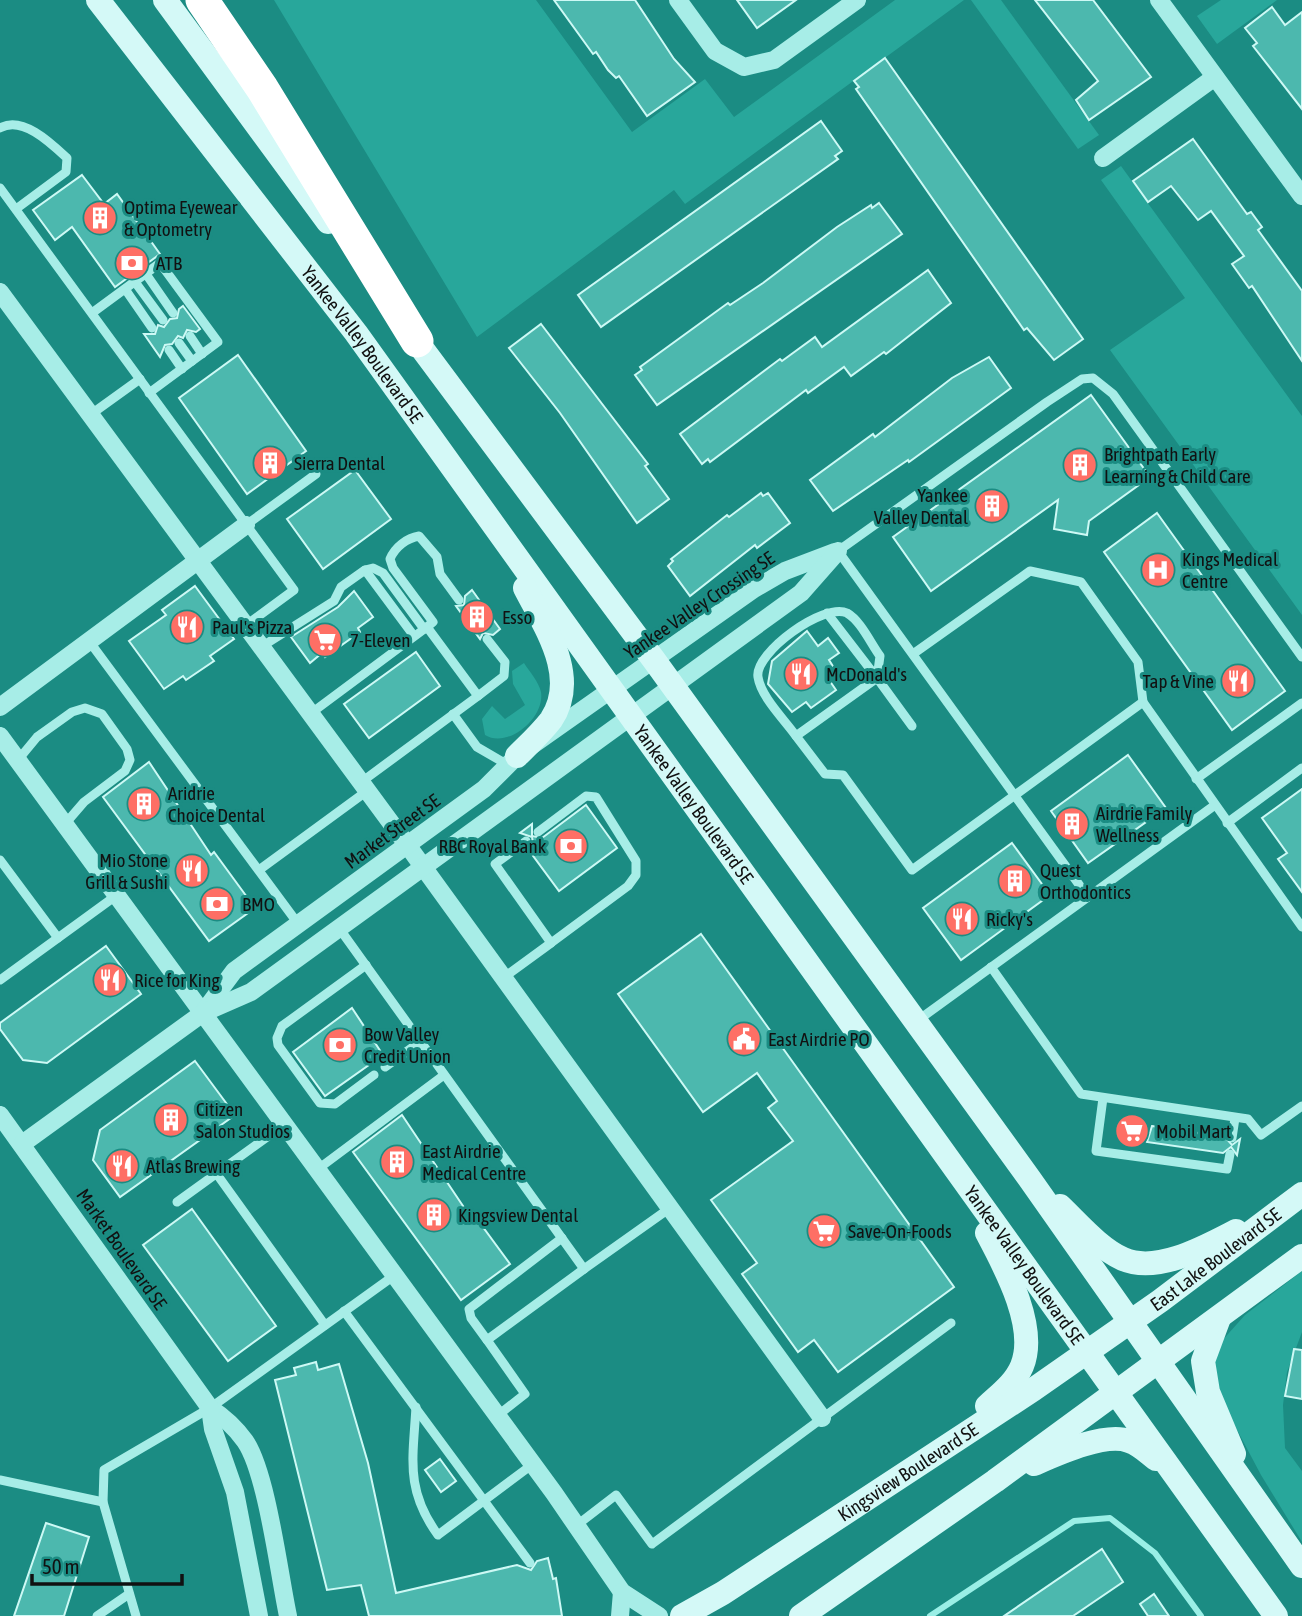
<svg xmlns="http://www.w3.org/2000/svg" width="1302" height="1616" font-family="'Asap Condensed',sans-serif">
<style>
.green{fill:#28a79b}
.lines{fill:none;stroke-linecap:round;stroke-linejoin:round}
.stream{stroke:#9aefe6;stroke-width:6}
.building{fill:#4cb8ae;stroke:#cdf9f5;stroke-width:2}
.lane{stroke:#a7ede7;stroke-width:9}
.street{stroke:#a7ede7;stroke-width:18}
.secondary{stroke:#d4f9f7;stroke-width:24}
.highway{stroke:#fff;stroke-width:33}
.labels{text-anchor:middle;stroke-width:6;stroke-linejoin:round;paint-order:stroke}
.poi-label{font-size:19px;fill:#111;stroke:#1b8c83;text-anchor:start}
.street-label{font-size:19px;fill:#111;stroke:#1b8c83}
</style>
<rect width="100%" height="100%" fill="#1b8c83"/>
<g class="green">
<polygon points="274,0 536,0 632,132 705,79 734,117 895,0 964,0 685,204 674,190 477,337"/>
<polygon points="971,0 1001,0 1099,135 1078,149"/>
<polygon points="1221,0 1277,0 1217,44 1197,16"/>
<polygon points="1121,166 1302,416 1302,615 1110,350 1185,298 1101,180"/>
<path d="M524,663c5,8 15,19 17,29 4,26 -33,57 -56,43l-3,-16 10,-13 13,13 20,-14 -12,-21 -1,-13z"/>
<polygon points="1302,1271 1302,1332 1287,1372 1283,1405 1285,1448 1302,1471 1302,1542 1261,1475 1218,1394 1213,1361 1220,1343 1245,1315"/>
</g>
<g class="lines">
<polyline class="stream" points="930,1616 1074,1521 1110,1518 1155,1553 1201,1616"/>
</g>
<g class="building">
<polygon points="554,0 635,0 674,59 695,82 647,116 619,76 616,78 608,70 596,52 593,54"/>
<polygon points="737,0 796,0 757,28"/>
<polygon points="1035,0 1093,0 1151,77 1089,120 1076,100 1098,81"/>
<polygon points="1272,7 1285,25 1302,12 1302,109 1253,46 1257,43 1245,28"/>
<polygon points="885,58 1083,339 1054,360 1027,328 1024,330 856,89 859,87 854,81"/>
<polygon points="821,121 842,151 835,156 838,159 601,327 578,295"/>
<polygon points="1193,139 1247,214 1251,212 1262,227 1258,230 1302,291 1302,361 1252,286 1249,288 1232,264 1244,256 1211,211 1198,220 1171,186 1148,202 1133,181"/>
<polygon points="82,175 104,204 117,194 160,254 115,287 72,227 55,240 33,210"/>
<polygon points="879,203 902,234 657,405 635,375 642,370 640,367 728,303 730,305 763,283 837,227 871,205 872,208"/>
<polygon points="928,270 951,303 886,354 884,352 851,376 844,367 808,393 806,390 710,462 708,459 702,464 680,434 780,359 782,361 815,337 822,347"/>
<polygon points="183,306 200,329 196,332 187,330 183,338 178,336 172,344 165,345 160,357 144,334 155,334 158,325 164,327 170,319 177,318 179,309"/>
<polygon points="541,324 648,464 645,466 669,499 637,523 560,413 509,348"/>
<polygon points="238,355 306,451 247,494 179,398"/>
<polygon points="989,357 1011,388 909,462 908,460 833,511 810,480 873,434 875,437 952,378"/>
<polygon points="1091,395 1150,477 1089,521 1087,535 1054,529 1058,500 931,591 893,537"/>
<polygon points="355,470 391,519 323,569 287,519"/>
<polygon points="761,493 763,496 768,493 790,523 757,548 755,545 690,596 668,566 673,561 671,559 727,515 729,517"/>
<polygon points="1157,513 1285,691 1232,730 1104,552"/>
<polygon points="195,586 234,639 210,656 214,661 186,680 183,676 164,689 129,641 166,615 162,610"/>
<polygon points="472,590 500,629 493,635 483,633 480,639 456,606 464,605 465,596"/>
<polygon points="354,591 373,617 358,628 360,632 325,657 322,653 310,663 291,637 338,607"/>
<polygon points="807,631 818,646 828,638 839,653 829,660 836,671 827,677 836,690 811,708 806,702 792,712 768,684 772,661"/>
<polygon points="416,652 440,686 369,738 344,704"/>
<polygon points="1128,755 1166,808 1088,863 1051,811"/>
<polygon points="149,762 211,855 214,852 255,908 209,941 103,797"/>
<polygon points="1302,789 1302,892 1278,859 1287,853 1262,818"/>
<polygon points="586,805 617,848 559,891 528,849 533,843 532,837 520,833 532,824 532,836 542,838"/>
<polygon points="1012,843 1050,895 961,960 923,908"/>
<polygon points="701,934 954,1287 838,1372 814,1340 798,1352 742,1274 757,1263 711,1200 793,1141 768,1108 777,1101 757,1073 703,1112 618,994"/>
<polygon points="106,946 141,994 47,1063 23,1060 0,1029 0,1023"/>
<polygon points="352,1008 383,1055 325,1096 293,1052"/>
<polygon points="195,1061 235,1115 120,1197 93,1160 100,1130"/>
<polygon points="402,1115 461,1203 474,1222 477,1219 510,1264 461,1300 353,1152"/>
<polygon points="1152,1126 1225,1137 1232,1145 1240,1139 1237,1155 1231,1147 1223,1153 1147,1142"/>
<polygon points="192,1209 276,1326 228,1361 143,1245"/>
<polygon points="1294,1349 1302,1350 1302,1399 1285,1396"/>
<polygon points="316,1362 318,1370 339,1364 368,1463 396,1593 517,1565 531,1570 537,1561 548,1558 553,1579 556,1578 562,1616 369,1616 361,1585 327,1590 275,1380 296,1375 294,1368"/>
<polygon points="440,1459 456,1481 441,1492 425,1470"/>
<polygon points="46,1523 89,1537 64,1616 14,1616"/>
<polygon points="1102,1549 1123,1582 1073,1616 1004,1616"/>
<polygon points="1154,1594 1169,1616 1148,1616 1140,1604"/>
</g>
<g class="lines">
<g class="lane">
<path d="M0,128c22,-13 51,15 67,30l-1,14 -50,37"/>
<polyline points="0,188 294,590 245,626"/>
<polyline points="146,274 173,313"/>
<polyline points="135,282 163,320"/>
<polyline points="125,289 152,328"/>
<polyline points="92,313 160,263 218,342 149,393"/>
<polyline points="190,336 202,354"/>
<polyline points="179,343 192,361"/>
<polyline points="169,350 182,369"/>
<polyline points="90,415 140,379"/>
<polyline points="246,525 316,474"/>
<polyline points="365,570 373,568 383,573 424,629"/>
<polyline points="827,613 877,678"/>
<path d="M427,627l6,-5 -40,-54 -3,-9c5,-12 17,-21 29,-23l18,21 3,17 19,26"/>
<polyline points="89,641 299,925"/>
<polyline points="261,647 334,601 341,587 365,570 414,636"/>
<polyline points="913,654 1030,571 1081,582 1138,662 1143,702 1302,927"/>
<polyline points="478,696 504,676 505,662 487,639"/>
<polyline points="310,714 427,627 478,696 360,783"/>
<polyline points="453,714 477,747 508,765"/>
<polyline points="912,726 877,678 796,736 825,774 843,775 912,870 1143,702"/>
<path d="M796,736c-12,-17 -35,-39 -38,-59 -4,-24 66,-75 89,-64 14,8 24,31 33,43l-3,22"/>
<polyline points="18,760 37,737 72,712 85,708 102,714 127,749 130,760 125,771 84,802 65,824"/>
<polyline points="1196,779 1302,703"/>
<polyline points="1227,823 1302,768"/>
<polyline points="538,832 586,796 596,797 636,861 636,875 628,886 551,943"/>
<polyline points="0,860 58,938"/>
<polyline points="259,870 367,791"/>
<polyline points="1088,897 838,551 1047,402 1082,379 1093,378 1113,394 1302,657"/>
<polyline points="339,928 584,1269 670,1208"/>
<polyline points="366,965 282,1026 277,1038 278,1045 320,1103 335,1104 374,1075"/>
<polyline points="991,967 1081,1094 1248,1119 1261,1135 1302,1106"/>
<polyline points="503,978 551,943 495,864 526,841"/>
<polyline points="0,980 117,895"/>
<polyline points="917,1021 1215,805"/>
<polyline points="385,1067 420,1042"/>
<polyline points="1103,1098 1096,1151 1227,1169 1230,1154"/>
<polyline points="1232,1138 1235,1118"/>
<polyline points="318,1169 444,1075"/>
<polyline points="216,1173 325,1325"/>
<polyline points="177,1202 285,1124"/>
<polyline points="344,1311 530,1563"/>
<polyline points="487,1340 471,1318 469,1309 562,1238"/>
<path d="M416,1407c-3,52 -11,83 22,128l95,-71"/>
<polyline points="497,1416 525,1394 487,1340 584,1269"/>
<polyline points="0,1480 103,1502"/>
<polyline points="577,1525 616,1495 652,1544 951,1323"/>
<polyline points="97,1616 129,1594"/>
<polyline points="136,1616 103,1502 104,1470 210,1408 395,1275"/>
</g>
<g class="street">
<polyline points="678,0 715,51 744,67 774,60 857,0"/>
<polyline points="1159,0 1302,196"/>
<polyline points="1103,158 1215,77"/>
<polyline points="0,292 408,846 822,1418"/>
<polyline points="0,707 246,525"/>
<polyline points="0,736 554,1493 622,1592 659,1616"/>
<polyline points="205,1010 234,971 484,789 517,756 754,589 785,571 835,552"/>
<path d="M0,1115l210,293c14,9 25,19 35,33 22,32 34,133 43,175"/>
<polyline points="22,1144 203,1013 251,992 772,614 801,593 838,551"/>
<polyline points="210,1408 213,1429 235,1492 259,1616"/>
<polyline points="620,1616 622,1592"/>
</g>
<g class="secondary">
<path id="s1" d="M98,0l258,333 920,1283"/>
<polyline points="165,0 328,222"/>
<polyline points="406,327 654,660 1029,1178 1302,1566"/>
<path d="M517,756c11,-11 24,-23 34,-36 29,-43 -6,-93 -26,-132"/>
<path d="M1060,1206c19,18 39,42 63,53 34,15 82,-12 113,-28"/>
<polyline points="1219,1318 1203,1361 1208,1392 1234,1454"/>
<path d="M987,1406c13,-12 28,-23 35,-40 16,-39 -17,-99 -35,-133"/>
<path d="M1034,1464c23,-10 71,-32 95,-23 10,3 18,11 27,18"/>
<path id="s2" d="M682,1616l41,-23 311,-204 126,-88 142,-107"/>
<polyline points="801,1616 995,1481 1302,1256"/>
</g>
<polyline class="highway" points="202,0 262,88 417,341"/>
</g>
<defs>
<g id="building-disc" transform="scale(1.75)"><circle r="9.5" fill="#fe6f65" stroke="#1b8c83"/><path d="M-4-6H4V6H1V3H-1V6H-4ZM-2.5-4.3h1.7v1.8h-1.7ZM.8-4.3h1.7v1.8H.8ZM-2.5-1h1.7V.8h-1.7ZM.8-1h1.7V.8H.8Z" fill="#fff"/></g>
<g id="bank-disc" transform="scale(1.75)"><circle r="9.5" fill="#fe6f65" stroke="#1b8c83"/><path d="M-6-4H6V4H-6ZM0-2.3a2.3 2.3 0 1 0 0 4.6a2.3 2.3 0 1 0 0-4.6Z" fill="#fff"/></g>
<g id="hospital-disc" transform="scale(1.75)"><circle r="9.5" fill="#fe6f65" stroke="#1b8c83"/><path d="M-5-5h3v3.5h4V-5h3V5h-3V1.5h-4V5h-3Z" fill="#fff"/></g>
<g id="restaurant-disc" transform="scale(1.75)"><circle r="9.5" fill="#fe6f65" stroke="#1b8c83"/><path d="M-5-6h1v4h1v-4h1v4h1v-4h1v5L-1.5 .5V6h-2V.5L-5-1ZM5-6V6H3V1.5H1.5Q1.5-4 5-6Z" fill="#fff"/></g>
<g id="supermarket-disc" transform="scale(1.75)"><circle r="9.5" fill="#fe6f65" stroke="#1b8c83"/><path d="M-6-5.5h2.5l.6 2H6L4.5 2H-2.5L-4.4-4H-6ZM-1.5 3.2a1.3 1.3 0 1 0 .1 0ZM3 3.2a1.3 1.3 0 1 0 .1 0Z" fill="#fff"/></g>
<g id="civic-disc" transform="scale(1.75)"><circle r="9.5" fill="#fe6f65" stroke="#1b8c83"/><path d="M-.6-6.5H3V-4.5H.6V-3L4-1V1h2V6H-6V1h2V-1L-.6-3ZM-1.2 2.5V6h2.4V2.5Z" fill="#fff"/></g>
</defs>
<g fill-rule="evenodd">
<use href="#building-disc" x="100" y="218"/>
<use href="#bank-disc" x="132" y="263"/>
<use href="#building-disc" x="270" y="463"/>
<use href="#building-disc" x="1080" y="465"/>
<use href="#building-disc" x="992" y="506"/>
<use href="#hospital-disc" x="1158" y="570"/>
<use href="#building-disc" x="477" y="617"/>
<use href="#restaurant-disc" x="187" y="627"/>
<use href="#supermarket-disc" x="325" y="640"/>
<use href="#restaurant-disc" x="801" y="674"/>
<use href="#restaurant-disc" x="1238" y="681"/>
<use href="#building-disc" x="144" y="804"/>
<use href="#building-disc" x="1072" y="824"/>
<use href="#bank-disc" x="571" y="846"/>
<use href="#restaurant-disc" x="192" y="871"/>
<use href="#building-disc" x="1015" y="881"/>
<use href="#bank-disc" x="217" y="904"/>
<use href="#restaurant-disc" x="962" y="919"/>
<use href="#restaurant-disc" x="110" y="980"/>
<use href="#civic-disc" x="744" y="1039"/>
<use href="#bank-disc" x="340" y="1045"/>
<use href="#building-disc" x="171" y="1120"/>
<use href="#supermarket-disc" x="1132" y="1131"/>
<use href="#building-disc" x="397" y="1162"/>
<use href="#restaurant-disc" x="122" y="1166"/>
<use href="#building-disc" x="434" y="1215"/>
<use href="#supermarket-disc" x="824" y="1231"/>
</g>
<g class="labels">
<g class="poi-label">
<text x="124" y="214">Optima Eyewear<tspan x="124" dy="22">&amp; Optometry</tspan></text>
<text x="156" y="270">ATB</text>
<text x="1104" y="461">Brightpath Early<tspan x="1104" dy="22">Learning &amp; Child Care</tspan></text>
<text x="294" y="470">Sierra Dental</text>
<text x="968" y="502" text-anchor="end">Yankee<tspan x="968" dy="22">Valley Dental</tspan></text>
<text x="1182" y="566">Kings Medical<tspan x="1182" dy="22">Centre</tspan></text>
<text x="502" y="624">Esso</text>
<text x="212" y="634">Paul's Pizza</text>
<text x="350" y="647">7-Eleven</text>
<text x="826" y="681">McDonald's</text>
<text x="1214" y="688" text-anchor="end">Tap &amp; Vine</text>
<text x="168" y="800">Aridrie<tspan x="168" dy="22">Choice Dental</tspan></text>
<text x="1096" y="820">Airdrie Family<tspan x="1096" dy="22">Wellness</tspan></text>
<text x="546" y="853" text-anchor="end">RBC Royal Bank</text>
<text x="168" y="867" text-anchor="end">Mio Stone<tspan x="168" dy="22">Grill &amp; Sushi</tspan></text>
<text x="1040" y="877">Quest<tspan x="1040" dy="22">Orthodontics</tspan></text>
<text x="242" y="911">BMO</text>
<text x="986" y="926">Ricky's</text>
<text x="134" y="987">Rice for King</text>
<text x="364" y="1041">Bow Valley<tspan x="364" dy="22">Credit Union</tspan></text>
<text x="768" y="1046">East Airdrie PO</text>
<text x="196" y="1116">Citizen<tspan x="196" dy="22">Salon Studios</tspan></text>
<text x="1156" y="1138">Mobil Mart</text>
<text x="422" y="1158">East Airdrie<tspan x="422" dy="22">Medical Centre</tspan></text>
<text x="146" y="1173">Atlas Brewing</text>
<text x="458" y="1222">Kingsview Dental</text>
<text x="848" y="1238">Save-On-Foods</text>
</g>
<g class="street-label">
<text dy="7" stroke="none"><textPath href="#s1" startOffset="434">Yankee Valley Boulevard SE</textPath></text>
<text transform="translate(699 605) rotate(-34)" y="7">Yankee Valley Crossing SE</text>
<text dy="7" stroke="none"><textPath href="#s1" startOffset="1001">Yankee Valley Boulevard SE</textPath></text>
<text transform="translate(392 831) rotate(-36)" y="7">Market Street SE</text>
<text transform="translate(122 1249) rotate(55)" y="7">Market Boulevard SE</text>
<text dy="7" stroke="none"><textPath href="#s2" startOffset="642">East Lake Boulevard SE</textPath></text>
<text dy="7" stroke="none"><textPath href="#s1" startOffset="1568">Yankee Valley Boulevard SE</textPath></text>
<text dy="7" stroke="none"><textPath href="#s2" startOffset="268">Kingsview Boulevard SE</textPath></text>
</g>
</g>
<path d="M32 1574v10h150v-10" fill="none" stroke="#111111" stroke-width="3.5"/>
<text x="42" y="1574" font-size="21" fill="#111111" stroke="#1b8c83" stroke-width="5" paint-order="stroke">50 m</text>
</svg>
